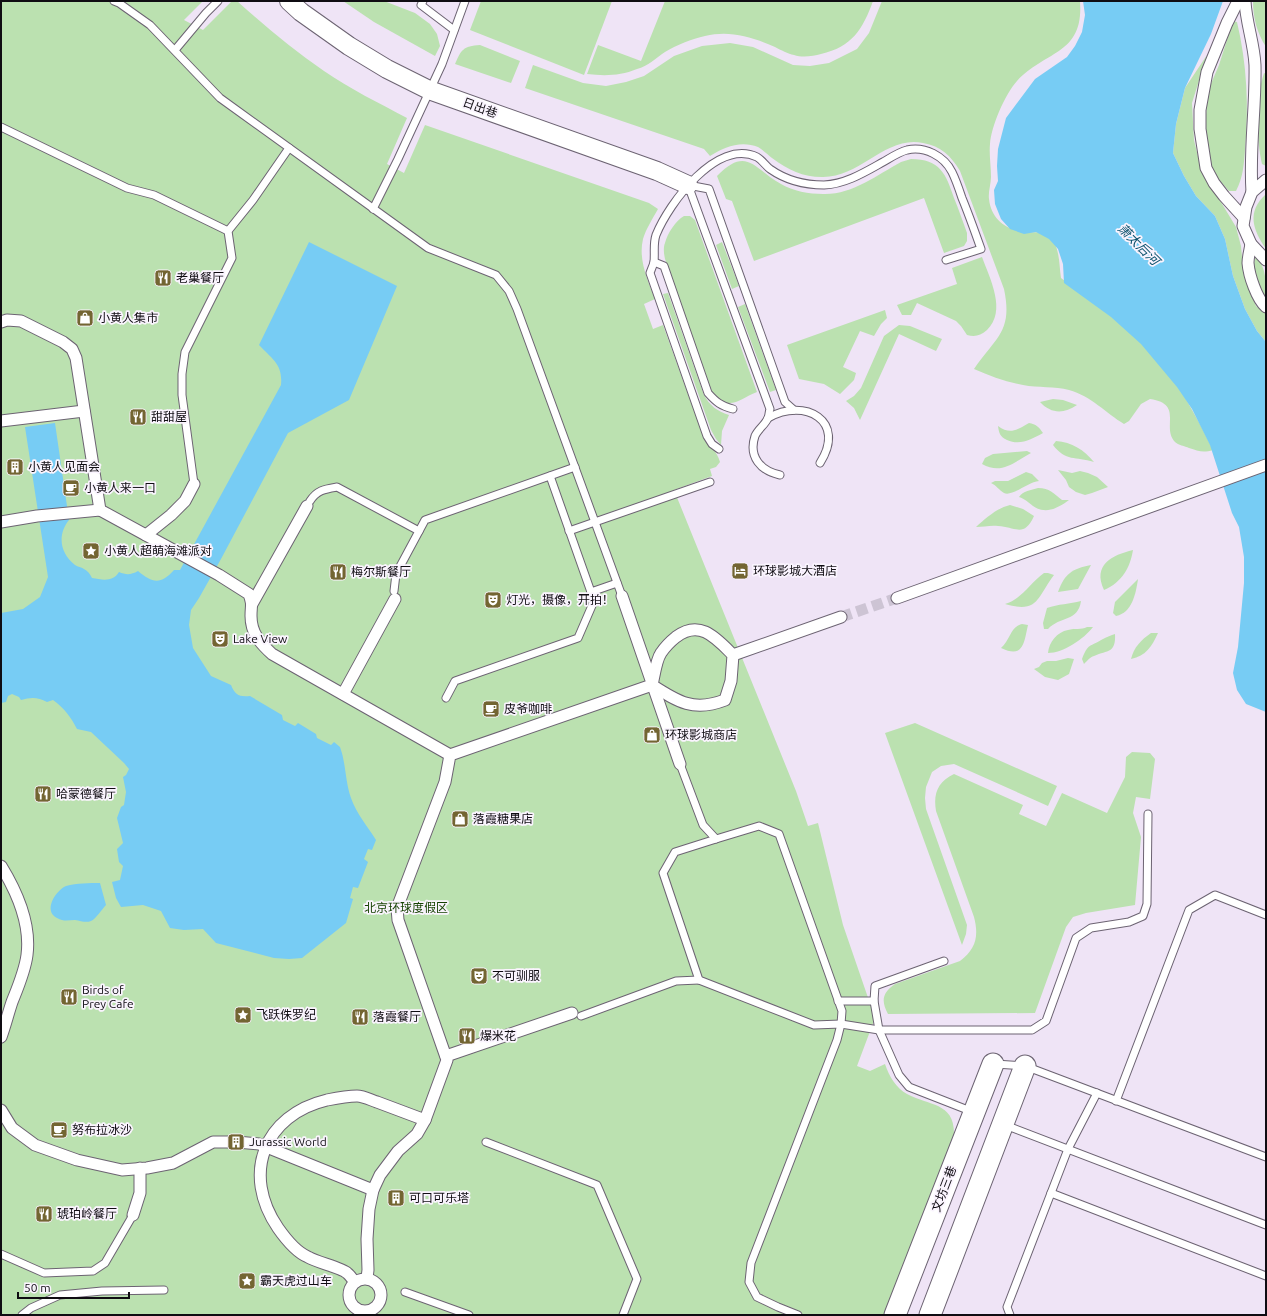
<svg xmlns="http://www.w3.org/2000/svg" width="1267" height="1316" font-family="Ubuntu,'Noto Sans SC',sans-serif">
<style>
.green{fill:#bbe1b0}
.water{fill:#77ccf4}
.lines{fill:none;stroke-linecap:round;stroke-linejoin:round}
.pedestrian-tunnel{stroke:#cdc4d4;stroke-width:11;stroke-dasharray:11 5.5;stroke-linecap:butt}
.service-casing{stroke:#6c6372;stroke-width:9}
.pedestrian-casing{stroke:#6c6372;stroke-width:13}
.tertiary-casing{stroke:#6c6372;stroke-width:20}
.secondary-casing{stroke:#6c6372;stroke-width:23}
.service{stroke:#fff;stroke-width:7}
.pedestrian{stroke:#fff;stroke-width:11}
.tertiary{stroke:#fff;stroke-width:18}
.secondary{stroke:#fff;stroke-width:21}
.labels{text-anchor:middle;stroke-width:3.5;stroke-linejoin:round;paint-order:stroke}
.street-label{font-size:12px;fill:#0f0c12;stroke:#faf4fe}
.poi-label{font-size:12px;fill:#0f0c12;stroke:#faf4fe;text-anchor:start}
.park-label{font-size:12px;fill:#174403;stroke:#faf4fe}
.water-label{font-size:13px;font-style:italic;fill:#0f546f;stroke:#faf4fe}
</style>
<rect width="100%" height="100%" fill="#efe4f6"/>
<g class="green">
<path d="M1,1h202l-19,19 19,10 29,-29h5c28,25 56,49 87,70 26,18 55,32 83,47l-20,46 17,9 21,-48 224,78 9,6c-5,9 -12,20 -15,30 -5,21 5,42 12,60l-11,5 9,25 10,-4 39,108c6,10 15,18 18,29l-4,5 -6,2 2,7 -38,14 122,301 12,35 10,-3 25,102 32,93 -18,48 13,5 15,-7c4,12 11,24 22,30 22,12 48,8 47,41l-61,180h-892z"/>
<polygon points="343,1 384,1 415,13 430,24 437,34 440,46 435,56 374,22"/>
<polygon points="481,1 612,1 584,75 470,30"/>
<path d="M665,1h208c-10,28 -21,46 -52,53 -8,2 -18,4 -27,1 -6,-1 -13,-5 -19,-8 -23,-10 -45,-17 -70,-11 -13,3 -29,9 -40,16 -9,6 -17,14 -28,17 -17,7 -33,7 -50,5l11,-29 43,16z"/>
<path d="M882,1h198c4,54 -34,49 -63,80 -12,13 -26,46 -27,63 -1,11 1,22 1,33 0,7 -3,15 -2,22 2,20 17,31 36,33 9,1 19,-2 26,6 9,10 8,27 10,40l71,53 50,61 19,34 12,24c-10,3 -15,1 -24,-2 -4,-2 -11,-3 -14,-6 -14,-15 9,-38 -25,-43l-9,5 -12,17 -5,3c-18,-11 -33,-28 -55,-34 -14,-4 -31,-2 -46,-5 -17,-3 -33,-9 -49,-16 22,-32 39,-37 30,-80l-44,-118c-9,-15 -19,-25 -37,-28 -37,-8 -63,35 -101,34 -19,0 -34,-7 -50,-19 -4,-3 -9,-8 -14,-11 -17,-7 -34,0 -48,9l-6,-7 -179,-61 8,-23 50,18 23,3 20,-4 18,-6 30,-20 28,-10 28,-3 23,4 40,18 17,1 19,-3 28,-14 12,-16z"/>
<path d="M1253,1h13v46c-9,-14 -13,-29 -13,-46z"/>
<path d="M1233,21l4,1c10,42 12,85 8,128 -1,14 -2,28 -9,41h-7l-15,-17 -4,-15 -5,-34 2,-21 3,-18 9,-21z"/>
<path d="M480,45l40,16 -9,22 -56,-19c6,-14 8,-18 25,-19z"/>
<polygon points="1207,55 1192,103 1194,140 1201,169 1236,227 1241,246 1243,268 1248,286 1256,306 1266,314 1266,342 1257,331 1245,309 1233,276 1225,239 1215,216 1196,196 1184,176 1173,153 1176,124 1185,88"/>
<path d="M1264,73l2,1v92l-4,-2c-6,-24 -6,-69 2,-91z"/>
<path d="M911,159c29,0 35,15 43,39 5,12 9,24 13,35v8l-3,5 -20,7 -20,-55 -170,63 -22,-60 -6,-2 -9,-23c30,-31 37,-7 64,8 12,7 28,10 42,10 29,1 54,-19 78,-32z"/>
<path d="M1266,194v55c-13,-19 -20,-37 0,-55z"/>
<path d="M684,216h6l5,4 62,172c-19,7 -27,21 -45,0l-47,-133c-1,-5 -2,-11 0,-16 2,-9 11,-23 19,-27z"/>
<polygon points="722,242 739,286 732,289 716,245"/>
<path d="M1256,256c11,13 10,27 10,43 -6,-11 -16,-31 -10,-43z"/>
<path d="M982,257c8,22 25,54 5,73 -7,6 -12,7 -20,5l-6,-9 -5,-5 -39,-18 -6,12h-9l-5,-10 60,-21 -5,-16z"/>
<path d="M668,293l36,102c6,11 13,16 25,20l-7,16 -1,14 -5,-6 -5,-9 -48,-136z"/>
<polygon points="745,304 776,390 770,392 738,307"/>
<polygon points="885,310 887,318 881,324 874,336 860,331 843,367 856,373 854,380 840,394 824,384 799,379 787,345"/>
<polygon points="899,325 910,326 942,339 936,351 899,334 860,420 854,408 846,401 854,396 861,388 884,336"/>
<path d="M1053,399l10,1 14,5c-13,9 -26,9 -37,-3z"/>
<path d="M1029,423c7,1 10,4 14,10 -11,6 -23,13 -36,7 -7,-3 -8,-7 -9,-14 12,9 19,4 31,-3z"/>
<path d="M1056,441c16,1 28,9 38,21 -19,-6 -28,0 -41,-17z"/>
<path d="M1027,451l4,2c-17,9 -29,22 -49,11l3,-6 8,-4z"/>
<polygon points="1058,470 1072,473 1080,471 1088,473 1097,477 1108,487 1092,493 1085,495 1076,492 1069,487 1066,480"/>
<path d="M1026,472l6,2 7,7c-11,1 -27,16 -35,12 -5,-3 -8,-8 -13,-10l4,-2h13z"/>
<path d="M1038,488c12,0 15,5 24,12h7c-11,8 -23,15 -36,6 -5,-4 -8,-7 -14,-9 4,-6 12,-7 19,-9z"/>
<path d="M1010,505l13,4 11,7c-10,22 -18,11 -36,10 -7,-1 -15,1 -22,1 10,-9 21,-19 34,-22z"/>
<path d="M1133,550c-3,18 -11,32 -29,40 -12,-25 8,-35 29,-40z"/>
<path d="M1091,565l-13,24 -20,3c7,-19 14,-23 33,-27z"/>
<path d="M1044,573h4l6,2c-17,22 -15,39 -49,29 17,-5 25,-21 39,-31z"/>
<path d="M1138,579c-2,14 -6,34 -22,37l-3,-3 2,-11z"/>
<path d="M1081,601c-3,21 -21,15 -33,28h-4l-1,-6 4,-15c11,-4 23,-4 34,-7z"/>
<path d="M1022,624l6,1c-4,17 -4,34 -27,23 10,-9 9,-21 21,-24z"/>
<path d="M1087,627h6c-9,12 -30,26 -45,26 1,-11 9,-21 20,-23 7,-2 13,0 19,-3z"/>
<path d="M1151,633h7c-6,13 -12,23 -27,26 3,-12 10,-19 20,-26z"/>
<path d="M1115,634c1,19 -7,16 -21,22 -4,1 -7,5 -10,8l-2,-5c6,-16 8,-12 21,-20 4,-2 8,-4 12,-5z"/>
<polygon points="1068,658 1074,659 1069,674 1058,680 1045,677 1034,669 1039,667 1042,663 1047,661 1056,661"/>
<polygon points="915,723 1057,786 1048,806 954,764 941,766 932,772 926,787 925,798 926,809 967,925 966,934 962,945 885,733"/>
<path d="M1132,752l18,1 5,6 -5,40 -14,-2 -3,16 8,24 -6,68 -49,8 -13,4 -7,10 -31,86 -147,1c-7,-13 -6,-21 7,-30l65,-23c16,-12 19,-25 14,-44l-38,-106c-3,-18 2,-29 18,-37l69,31 -4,9 27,12 16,-33 45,20 18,-36 1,-20z"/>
</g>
<g class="water">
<polygon points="1083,1 1223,1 1211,34 1185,88 1176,124 1173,153 1184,176 1196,196 1215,216 1225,239 1233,276 1245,309 1257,331 1266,342 1266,712 1246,704 1237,690 1233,673 1238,647 1244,583 1244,557 1239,527 1232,513 1210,445 1192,409 1177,387 1141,344 1111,317 1064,283 1063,264 1058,249 1049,239 1036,232 1024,234 1010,229 1001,219 995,204 994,190 998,181 997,166 998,149 1006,118 1035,79 1067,57 1075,46 1082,32 1085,15"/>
<path d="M309,242l88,44 -48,114 -61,33 -67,126 -22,39 -8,12 -2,15 4,23 18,28 20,9c4,10 8,12 19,11l32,19 1,5 12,6 3,-3 18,11 1,4 14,7 3,-3 6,5c6,16 5,34 11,51 5,15 17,29 25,42l-4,10 -4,-1 -4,10 4,3 -10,26 -5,-1 -3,11 3,1 -7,24 -44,35 -13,1 -15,-1 -58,-15 -13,-14 -19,1 -14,-2 -9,-17 -18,-6 -22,2 -5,-9 -4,-16 8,-2 3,-14 -4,-4 -2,-13 6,-6 -6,-25 4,-11 3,-2 2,-13 -3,-15 3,-2 3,-6 -5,-6 -33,-31 -14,-3c-6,-12 -13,-21 -24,-29l-6,2c-9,-5 -16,-5 -26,-2l-2,-3 -7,-3 -4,2 -2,6 -5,1v-90l22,-4 17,-12 8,-20 -23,-150 30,-4 14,97c-12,15 -9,33 6,45 3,2 6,2 9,4 4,2 6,5 8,9 11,2 21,4 27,-6 7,3 12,3 19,-1 14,12 23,14 36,-1h6l101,-185c2,-21 -9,-26 -22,-40z"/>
<path d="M100,883l6,22c-4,4 -10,14 -15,16 -5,2 -10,0 -16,-1 -6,0 -11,2 -18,-2 -14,-7 -2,-27 9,-32 11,-3 23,-3 34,-3z"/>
</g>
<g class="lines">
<polyline class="pedestrian-tunnel" points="841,617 897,598"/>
<g class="service-casing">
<g id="service">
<polyline points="114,1 119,3 150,25 220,98 428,248 496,275 509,291 517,309 622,596"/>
<polyline points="423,1 421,5 454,30"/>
<polyline points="175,50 206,13 218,1"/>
<polyline points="1,127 127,188 154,195 228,231"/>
<path d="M688,185l82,224c-1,3 -1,7 -2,9 -3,7 -10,11 -13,18 -7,21 6,35 25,39"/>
<polyline points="688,185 709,189 785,402 794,410"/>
<polyline points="373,209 398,159 442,64 465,1"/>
<path d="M654,262l10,4 44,127c8,9 13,13 25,16"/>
<path d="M768,418c37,-21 79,3 52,45"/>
<path d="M719,449l-7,-5 -5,-8 -57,-163c1,-3 3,-7 4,-11 1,-9 -1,-18 2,-27 13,-32 61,-97 101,-78 5,3 9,9 13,12 17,12 34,16 54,16 22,-1 41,-13 59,-23 7,-4 16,-10 24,-12 18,-4 37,6 45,22 4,8 7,17 10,26 7,17 13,34 19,51l-35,11"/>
<polyline points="550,476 591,592 617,583"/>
<polyline points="194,484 182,395 182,374 185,352 232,258 228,231 253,200 289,148"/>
<path d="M310,501c7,-11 15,-12 27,-14l82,44"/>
<polyline points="569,531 710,482"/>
<polyline points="394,591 396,574 425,520 575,467"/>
<polyline points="446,698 455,681 578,638 594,601 591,592"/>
<polyline points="680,764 703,825 716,839 759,826 779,834 842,1011 841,1024 837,1040 751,1263 749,1282 757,1297 778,1307 798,1315"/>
<polyline points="716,839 675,852 663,873 699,980 814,1025 841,1024 879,1030 1032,1030 1046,1021 1076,938 1091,928 1129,922 1143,916 1147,904 1148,814"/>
<polyline points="944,961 875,986 874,1001 879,1030 899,1075 909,1087 973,1112"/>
<polyline points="838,1001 874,1001"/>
<polyline points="581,1016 676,981 699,980"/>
<polyline points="995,1064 1025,1066 1266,1157"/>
<polyline points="1116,1101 1189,910 1215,895 1266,915"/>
<polyline points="1005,1125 1266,1225"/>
<polyline points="486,1142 597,1185 637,1279 623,1315"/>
<polyline points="1051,1193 1266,1276"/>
<polyline points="1,1254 44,1273 93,1271 105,1263 133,1215"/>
<polyline points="405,1292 469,1315"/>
<polyline points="22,1315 31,1308 60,1295 102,1291 164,1290"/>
<polyline points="1010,1315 1007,1307 1068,1149 1097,1093"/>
</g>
</g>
<g class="pedestrian-casing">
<g id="pedestrian">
<polyline points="1238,1 1227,23 1207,72 1200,110 1200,129 1206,168 1214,183 1224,196 1244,218"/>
<path d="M1245,1c1,22 9,42 10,64 1,42 -6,84 -3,127"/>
<polyline points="1266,180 1252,192 1246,207 1243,226 1251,244 1266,260"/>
<path d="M1251,244c-1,6 -3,13 -3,19 1,13 9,36 18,44"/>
<path d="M1,322l6,-2 14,1 42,21 9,7 4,9 24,152 119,65 30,19c4,11 2,11 2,22 0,17 9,27 21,38l178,101"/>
<polyline points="1,421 84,411"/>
<polyline points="1,522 37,516 100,510"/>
<polyline points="146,535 171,515 185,501 194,484"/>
<polyline points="622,596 680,764"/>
<polyline points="897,598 1266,465"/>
<polyline points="252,604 307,506"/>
<path d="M733,655l-2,26 -6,19c-31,12 -47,2 -73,-15 2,-8 4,-25 9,-32 4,-6 10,-12 15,-16 24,-18 40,1 57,18l108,-38"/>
<polyline points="343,694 395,599"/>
<path d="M1,866c16,26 30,58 26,89 -2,16 -9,32 -15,47 -4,12 -7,24 -11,35"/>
<polyline points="446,1056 572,1013"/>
<polyline points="1,1110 12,1128 35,1145 77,1160 122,1170 147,1168 173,1163 213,1142 237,1142 259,1144 373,1190"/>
<polyline points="133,1215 140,1193 140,1168"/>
<polyline points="367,1278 368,1270 367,1239 369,1209 373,1190 380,1175 398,1151 417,1134 425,1120 447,1060 398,920 397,908 445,782 450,755 652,685"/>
<circle cx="365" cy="1295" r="16"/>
<path d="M355,1282c-3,-3 -5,-7 -8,-9 -5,-5 -31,-11 -39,-16 -12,-5 -23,-19 -30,-29 -37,-54 -14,-113 49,-128 10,-2 20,-4 30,-4 6,0 14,4 20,6 16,6 32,12 48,18"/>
</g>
</g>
<g class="tertiary-casing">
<polyline id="tertiary" points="289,1 301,12 349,46 387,69 429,90 657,171 688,185"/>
</g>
<g class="secondary-casing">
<g id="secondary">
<polyline points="895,1315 993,1064"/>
<polyline points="930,1315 1025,1066"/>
</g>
</g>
<use href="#service" class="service"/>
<use href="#pedestrian" class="pedestrian"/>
<use href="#tertiary" class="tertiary"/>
<use href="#secondary" class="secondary"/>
</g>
<defs>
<g id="restaurant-square" transform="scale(0.9)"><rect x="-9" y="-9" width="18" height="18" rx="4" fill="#736532" stroke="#faf4fe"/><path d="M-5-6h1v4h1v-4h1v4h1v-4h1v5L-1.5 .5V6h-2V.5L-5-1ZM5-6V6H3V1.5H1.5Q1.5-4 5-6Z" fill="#fff"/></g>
<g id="shop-square" transform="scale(0.9)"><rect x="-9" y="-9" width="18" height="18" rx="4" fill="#736532" stroke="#faf4fe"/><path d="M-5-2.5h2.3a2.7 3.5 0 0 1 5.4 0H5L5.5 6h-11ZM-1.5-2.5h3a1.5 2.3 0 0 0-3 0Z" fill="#fff"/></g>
<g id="building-square" transform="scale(0.9)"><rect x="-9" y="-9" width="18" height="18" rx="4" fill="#736532" stroke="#faf4fe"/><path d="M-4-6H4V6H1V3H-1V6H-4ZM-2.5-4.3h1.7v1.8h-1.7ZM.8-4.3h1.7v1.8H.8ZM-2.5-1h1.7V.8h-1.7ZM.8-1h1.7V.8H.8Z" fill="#fff"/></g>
<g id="cafe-square" transform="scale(0.9)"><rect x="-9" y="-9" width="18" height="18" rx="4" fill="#736532" stroke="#faf4fe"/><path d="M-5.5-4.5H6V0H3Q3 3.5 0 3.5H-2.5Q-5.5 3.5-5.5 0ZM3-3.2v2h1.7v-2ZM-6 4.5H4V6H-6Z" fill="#fff"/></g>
<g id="sight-square" transform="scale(0.9)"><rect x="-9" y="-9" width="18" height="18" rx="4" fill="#736532" stroke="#faf4fe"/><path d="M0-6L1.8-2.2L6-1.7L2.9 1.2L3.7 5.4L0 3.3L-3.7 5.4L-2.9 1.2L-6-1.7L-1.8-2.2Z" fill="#fff"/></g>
<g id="hotel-square" transform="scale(0.9)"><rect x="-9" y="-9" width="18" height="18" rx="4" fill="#736532" stroke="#faf4fe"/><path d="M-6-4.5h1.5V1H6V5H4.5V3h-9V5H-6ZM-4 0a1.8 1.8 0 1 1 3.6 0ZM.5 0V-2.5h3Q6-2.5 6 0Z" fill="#fff"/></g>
<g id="theatre-square" transform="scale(0.9)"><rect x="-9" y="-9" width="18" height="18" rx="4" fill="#736532" stroke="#faf4fe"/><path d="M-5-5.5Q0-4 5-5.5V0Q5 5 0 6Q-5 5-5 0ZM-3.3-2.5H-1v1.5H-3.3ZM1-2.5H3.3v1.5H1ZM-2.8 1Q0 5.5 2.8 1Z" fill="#fff"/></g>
</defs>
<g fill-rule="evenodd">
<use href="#restaurant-square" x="163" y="278"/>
<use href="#shop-square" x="85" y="318"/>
<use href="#restaurant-square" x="138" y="417"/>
<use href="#building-square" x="15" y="467"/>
<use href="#cafe-square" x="71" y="488"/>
<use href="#sight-square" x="91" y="551"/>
<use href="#hotel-square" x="740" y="571"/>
<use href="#restaurant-square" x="338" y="572"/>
<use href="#theatre-square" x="493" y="600"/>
<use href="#theatre-square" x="220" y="639"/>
<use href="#cafe-square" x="491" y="709"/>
<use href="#shop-square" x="652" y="735"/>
<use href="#restaurant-square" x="43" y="794"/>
<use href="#shop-square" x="460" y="819"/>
<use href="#theatre-square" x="479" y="976"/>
<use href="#restaurant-square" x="69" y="997"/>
<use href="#sight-square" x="243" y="1015"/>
<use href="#restaurant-square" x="360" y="1017"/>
<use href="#restaurant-square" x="467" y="1036"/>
<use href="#cafe-square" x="59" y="1130"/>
<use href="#building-square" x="236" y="1142"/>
<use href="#building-square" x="396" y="1198"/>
<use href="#restaurant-square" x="44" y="1214"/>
<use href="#sight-square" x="247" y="1281"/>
</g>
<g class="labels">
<g class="street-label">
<text transform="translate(480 108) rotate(20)" y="4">日出巷</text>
<text transform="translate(944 1189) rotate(-69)" y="4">文坊三巷</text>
</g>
<g class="poi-label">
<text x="176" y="282">老巢餐厅</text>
<text x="98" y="322">小黄人集市</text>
<text x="151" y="421">甜甜屋</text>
<text x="28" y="471">小黄人见面会</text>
<text x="84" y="492">小黄人来一口</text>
<text x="104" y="555">小黄人超萌海滩派对</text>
<text x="753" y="575">环球影城大酒店</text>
<text x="351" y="576">梅尔斯餐厅</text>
<text x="506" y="604">灯光，摄像，开拍！</text>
<text x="233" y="643">Lake View</text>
<text x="504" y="713">皮爷咖啡</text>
<text x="665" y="739">环球影城商店</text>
<text x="56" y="798">哈蒙德餐厅</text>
<text x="473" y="823">落霞糖果店</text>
<text x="492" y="980">不可驯服</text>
<text x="82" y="994">Birds of<tspan x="82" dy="14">Prey Cafe</tspan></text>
<text x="256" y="1019">飞跃侏罗纪</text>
<text x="373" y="1021">落霞餐厅</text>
<text x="480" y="1040">爆米花</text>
<text x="72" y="1134">努布拉冰沙</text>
<text x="249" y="1146">Jurassic World</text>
<text x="409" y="1202">可口可乐塔</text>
<text x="57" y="1218">琥珀岭餐厅</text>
<text x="260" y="1285">霸天虎过山车</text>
</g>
<g class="park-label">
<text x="406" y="912">北京环球度假区</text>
</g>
<g class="water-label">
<text transform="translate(1139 244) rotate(45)" y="5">萧太后河</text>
</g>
</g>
<rect width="1267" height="1316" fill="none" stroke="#0f0c12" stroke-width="4"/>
<path d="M18 1292v6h111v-6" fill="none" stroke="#0f0c12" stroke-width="2"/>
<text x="24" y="1292" font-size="12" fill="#0f0c12" stroke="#faf4fe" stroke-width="3" paint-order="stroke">50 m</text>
</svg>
